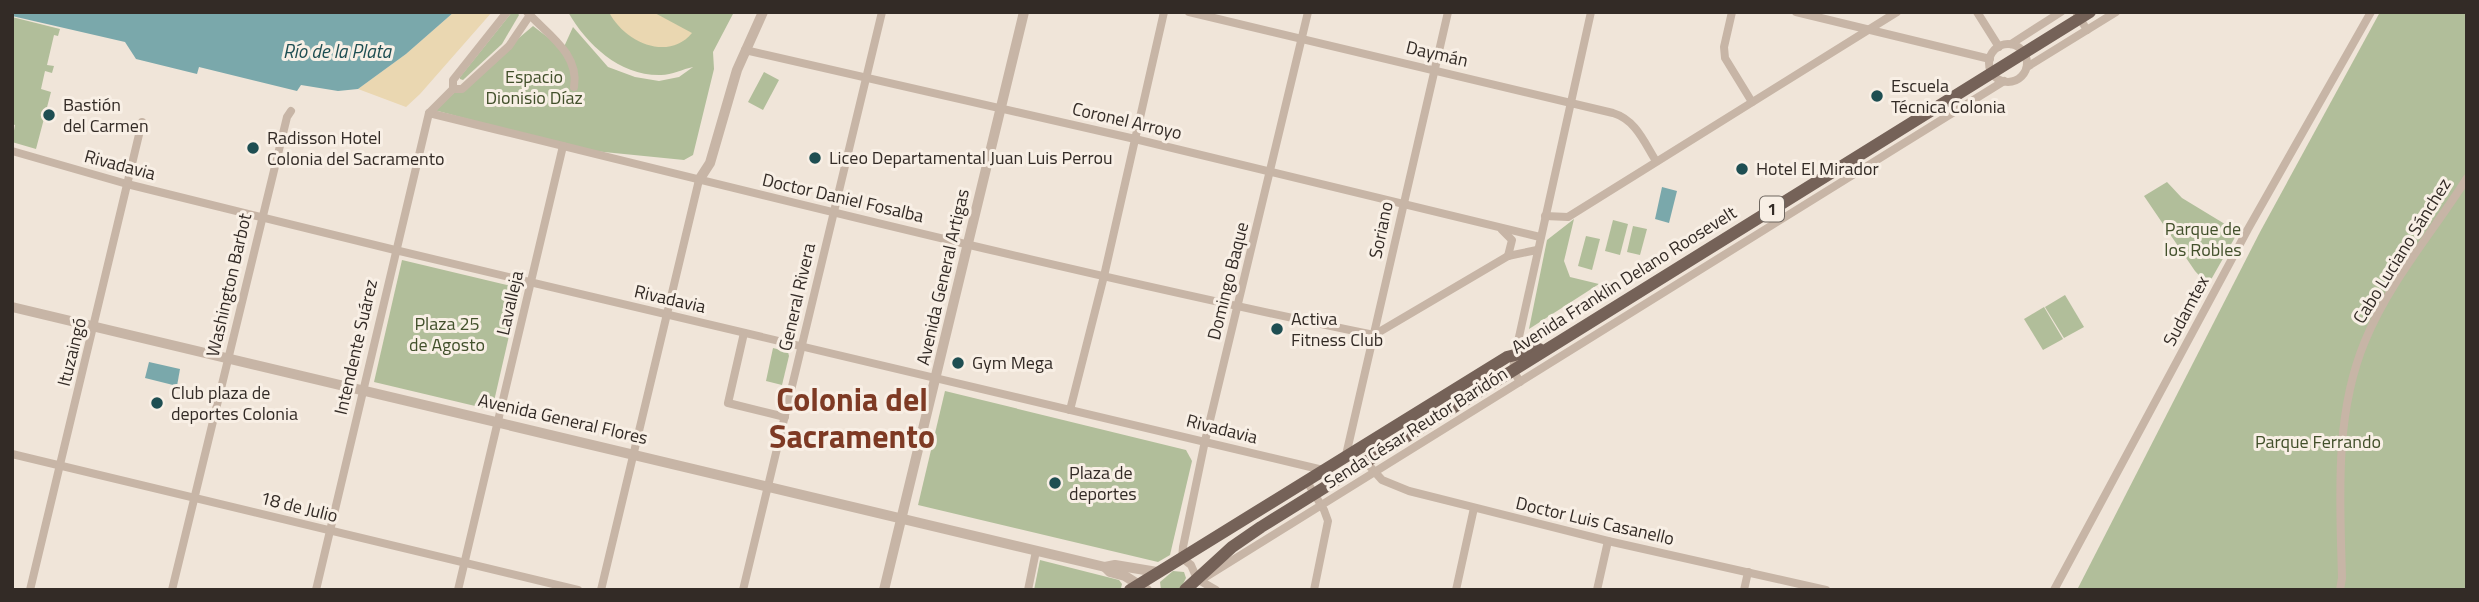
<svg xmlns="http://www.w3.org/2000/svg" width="2479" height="602" font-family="'Titillium Web',sans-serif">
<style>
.green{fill:#b1be9a}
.sand{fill:#ead7b1}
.water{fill:#7aa8ab}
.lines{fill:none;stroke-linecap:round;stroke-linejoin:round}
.minor{stroke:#c7b5a6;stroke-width:8}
.tertiary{stroke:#c7b5a6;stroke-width:10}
.primary{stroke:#756258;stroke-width:12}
.poi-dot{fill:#1e4e52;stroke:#f8efe5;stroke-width:2.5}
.labels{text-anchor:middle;stroke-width:6;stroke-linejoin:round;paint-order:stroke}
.shield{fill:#f8efe5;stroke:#6e665f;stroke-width:2}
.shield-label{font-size:16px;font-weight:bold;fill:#332b26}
.street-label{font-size:18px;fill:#332b26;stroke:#f8efe5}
.park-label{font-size:18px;fill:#42502b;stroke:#f8efe5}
.poi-label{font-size:18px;fill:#332b26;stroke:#f8efe5;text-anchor:start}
.water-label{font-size:19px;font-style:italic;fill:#1e4e52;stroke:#f8efe5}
.town-label{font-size:32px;font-weight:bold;fill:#7e3a24;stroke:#f8efe5}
</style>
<rect width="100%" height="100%" fill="#f0e5d9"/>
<g class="green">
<polygon points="512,12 517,12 519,15 502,44 463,80 460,79 460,77"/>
<path d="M568,12h166l-21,40 1,17 -21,86 -9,5 -100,-10 -150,-40 99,-84 30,23 10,-22 35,40 27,10 24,4 20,-4 14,-10c-10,2 -21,8 -32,8 -41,1 -74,-30 -93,-63z"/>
<polygon points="2380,12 2467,12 2467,590 2077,590 2260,232"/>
<polygon points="12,17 60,29 58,36 54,35 47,65 54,66 52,73 45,71 41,89 51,92 36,149 12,142 15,125 12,124"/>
<polygon points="764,72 779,80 763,110 748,102"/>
<polygon points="2167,182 2182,198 2238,232 2208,285 2195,271 2144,196"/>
<polygon points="1574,219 1564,261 1570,277 1599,284 1529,329 1547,240"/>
<polygon points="1613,220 1628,224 1620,255 1605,251"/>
<polygon points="1633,226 1647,229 1640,255 1627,252"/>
<polygon points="1586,236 1600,239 1592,270 1578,266"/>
<polygon points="402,260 520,288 492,410 374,382"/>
<polygon points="2065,295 2084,327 2064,338 2045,307"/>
<polygon points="2044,307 2063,339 2043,350 2024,319"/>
<polygon points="773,348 788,352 789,356 782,385 766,381"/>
<polygon points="945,391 1186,450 1192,461 1170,555 1158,562 918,505"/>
<polygon points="1040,560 1119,580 1122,584 1121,588 1117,590 1034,590"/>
<polygon points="1173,571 1184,572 1186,578 1182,586 1176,590 1161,590 1160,582"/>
</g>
<g class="sand">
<polygon points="454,12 492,12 420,94 406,107 358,89 406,54"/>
<path d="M609,12h44l39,21c-24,29 -68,9 -83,-21z"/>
</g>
<g class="water">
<polygon points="12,12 454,12 406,54 358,89 338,91 301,85 297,91 199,67 197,74 136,59 125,42 12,16"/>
<polygon points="1662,187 1677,191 1669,223 1655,219"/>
<polygon points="149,362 180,369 177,386 145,378"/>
</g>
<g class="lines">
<g class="minor">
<path d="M527,12c20,22 53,42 47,75"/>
<path d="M1189,12l424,101c23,7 31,29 43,48"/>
<polyline points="1732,12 1724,47 1725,58 1752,102"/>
<polyline points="1796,12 1990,59"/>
<polyline points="1977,12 1999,47"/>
<polyline points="2076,12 2087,30"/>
<polyline points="2011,44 2061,12"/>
<circle cx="2008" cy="63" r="19"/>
<polyline points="745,50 1135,139 1540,237"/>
<polyline points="2027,67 2116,12"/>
<polyline points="453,89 462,89 509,46 530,15"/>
<path d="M429,113c314,77 628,157 945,222l134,-79 29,-6"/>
<polyline points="12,151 127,184 395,250 1323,470"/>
<polyline points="1545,216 1568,217 1897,12"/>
<polyline points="1502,230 1512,240 1508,256"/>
<polyline points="744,333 728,403 785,417"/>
<polyline points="1520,382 1513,370 1515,355 1591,12"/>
<polyline points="1070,410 1104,276 1164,12"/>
<polyline points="12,454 578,590"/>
<polyline points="1346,455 1448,12"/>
<polyline points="1366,462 1382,480 1409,491 1608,541 1826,590"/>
<polyline points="1306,480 1324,510 1328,521 1314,590"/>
<polyline points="1204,578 2004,81"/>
<polyline points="30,590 142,122"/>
<polyline points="172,590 287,117 291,111"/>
<polyline points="316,590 429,113 453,89 453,80 507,12"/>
<polyline points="458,590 563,146"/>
<polyline points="601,590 699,180"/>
<polyline points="743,590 882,12"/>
<polyline points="1028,590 1036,551"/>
<polyline points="1216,590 1197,579 1191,565 1182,558 1183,547 1205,441 1308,12"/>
<polyline points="1456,590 1474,508"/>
<polyline points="1597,590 1608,541"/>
<polyline points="1744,590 1748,572"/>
<polyline points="2054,590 2248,229 2371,12"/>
<path d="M2340,590l2,-12c-2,-79 -8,-163 23,-237 24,-59 68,-109 102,-163"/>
</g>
<g class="tertiary">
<polyline points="699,180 710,163 737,70 763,12"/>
<polyline points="12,307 1105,567 1110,572 1125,576 1147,590"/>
<polyline points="1105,567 1115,565 1157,572"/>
<polyline points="884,590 1024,12"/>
</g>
<g class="primary">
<polyline points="1130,590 1507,357 1539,349"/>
<polyline points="1185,590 1232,547 1261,527 2090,12"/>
</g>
</g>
<g class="poi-dot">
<circle cx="1877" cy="96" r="7"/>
<circle cx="49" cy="115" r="7"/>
<circle cx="253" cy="148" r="7"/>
<circle cx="815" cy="158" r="7"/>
<circle cx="1742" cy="169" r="7"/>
<circle cx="1277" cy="329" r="7"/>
<circle cx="958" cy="363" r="7"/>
<circle cx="157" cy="403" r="7"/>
<circle cx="1055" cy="483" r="7"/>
</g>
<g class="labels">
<rect class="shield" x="1760" y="196.5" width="24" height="25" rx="5"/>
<g class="shield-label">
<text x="1772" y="215">1</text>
</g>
<g class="street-label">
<text transform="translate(1437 54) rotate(13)" y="6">Daymán</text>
<text transform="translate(1127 121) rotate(13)" y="6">Coronel Arroyo</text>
<text transform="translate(120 165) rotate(15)" y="6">Rivadavia</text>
<text transform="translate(843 198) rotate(13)" y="6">Doctor Daniel Fosalba</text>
<text transform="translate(1381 230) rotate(-78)" y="6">Soriano</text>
<text transform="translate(2402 251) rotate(-58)" y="6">Cabo Luciano Sánchez</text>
<text transform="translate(943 277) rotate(-77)" y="6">Avenida General Artigas</text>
<text transform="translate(1624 280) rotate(-32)" y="6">Avenida Franklin Delano Roosevelt</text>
<text transform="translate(1228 281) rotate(-76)" y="6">Domingo Baque</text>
<text transform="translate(229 285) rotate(-77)" y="6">Washington Barbot</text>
<text transform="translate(797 297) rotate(-77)" y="6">General Rivera</text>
<text transform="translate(670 299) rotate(13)" y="6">Rivadavia</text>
<text transform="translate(510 303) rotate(-77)" y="6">Lavalleja</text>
<text transform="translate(2186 311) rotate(-62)" y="6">Sudamtex</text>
<text transform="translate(356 347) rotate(-77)" y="6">Intendente Suárez</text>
<text transform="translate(72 352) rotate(-76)" y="6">Ituzaingó</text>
<text transform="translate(563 419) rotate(13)" y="6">Avenida General Flores</text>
<text transform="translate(1416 428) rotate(-32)" y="6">Senda César Reutor Baridón</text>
<text transform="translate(1222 429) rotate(14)" y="6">Rivadavia</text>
<text transform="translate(299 507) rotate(14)" y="6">18 de Julio</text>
<text transform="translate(1595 521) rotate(13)" y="6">Doctor Luis Casanello</text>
</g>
<g class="park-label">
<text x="534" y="83">Espacio<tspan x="534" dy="21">Dionisio Díaz</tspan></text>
<text x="2203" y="235">Parque de<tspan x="2203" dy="21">los Robles</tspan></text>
<text x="447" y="330">Plaza 25<tspan x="447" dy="21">de Agosto</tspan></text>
<text x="2318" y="448">Parque Ferrando</text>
</g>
<g class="poi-label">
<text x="1891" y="92">Escuela<tspan x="1891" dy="21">Técnica Colonia</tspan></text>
<text x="63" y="111">Bastión<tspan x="63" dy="21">del Carmen</tspan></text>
<text x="267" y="144">Radisson Hotel<tspan x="267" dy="21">Colonia del Sacramento</tspan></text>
<text x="829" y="164">Liceo Departamental Juan Luis Perrou</text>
<text x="1756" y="175">Hotel El Mirador</text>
<text x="1291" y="325">Activa<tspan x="1291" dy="21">Fitness Club</tspan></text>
<text x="972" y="369">Gym Mega</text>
<text x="171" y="399">Club plaza de<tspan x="171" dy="21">deportes Colonia</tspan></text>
<text x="1069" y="479">Plaza de<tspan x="1069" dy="21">deportes</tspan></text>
</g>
<g class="water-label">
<text x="337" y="58">Río de la Plata</text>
</g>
<g class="town-label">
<text x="852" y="411">Colonia del<tspan x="852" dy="37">Sacramento</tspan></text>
</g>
</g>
<rect width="2479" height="602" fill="none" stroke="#332b26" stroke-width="28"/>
</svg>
